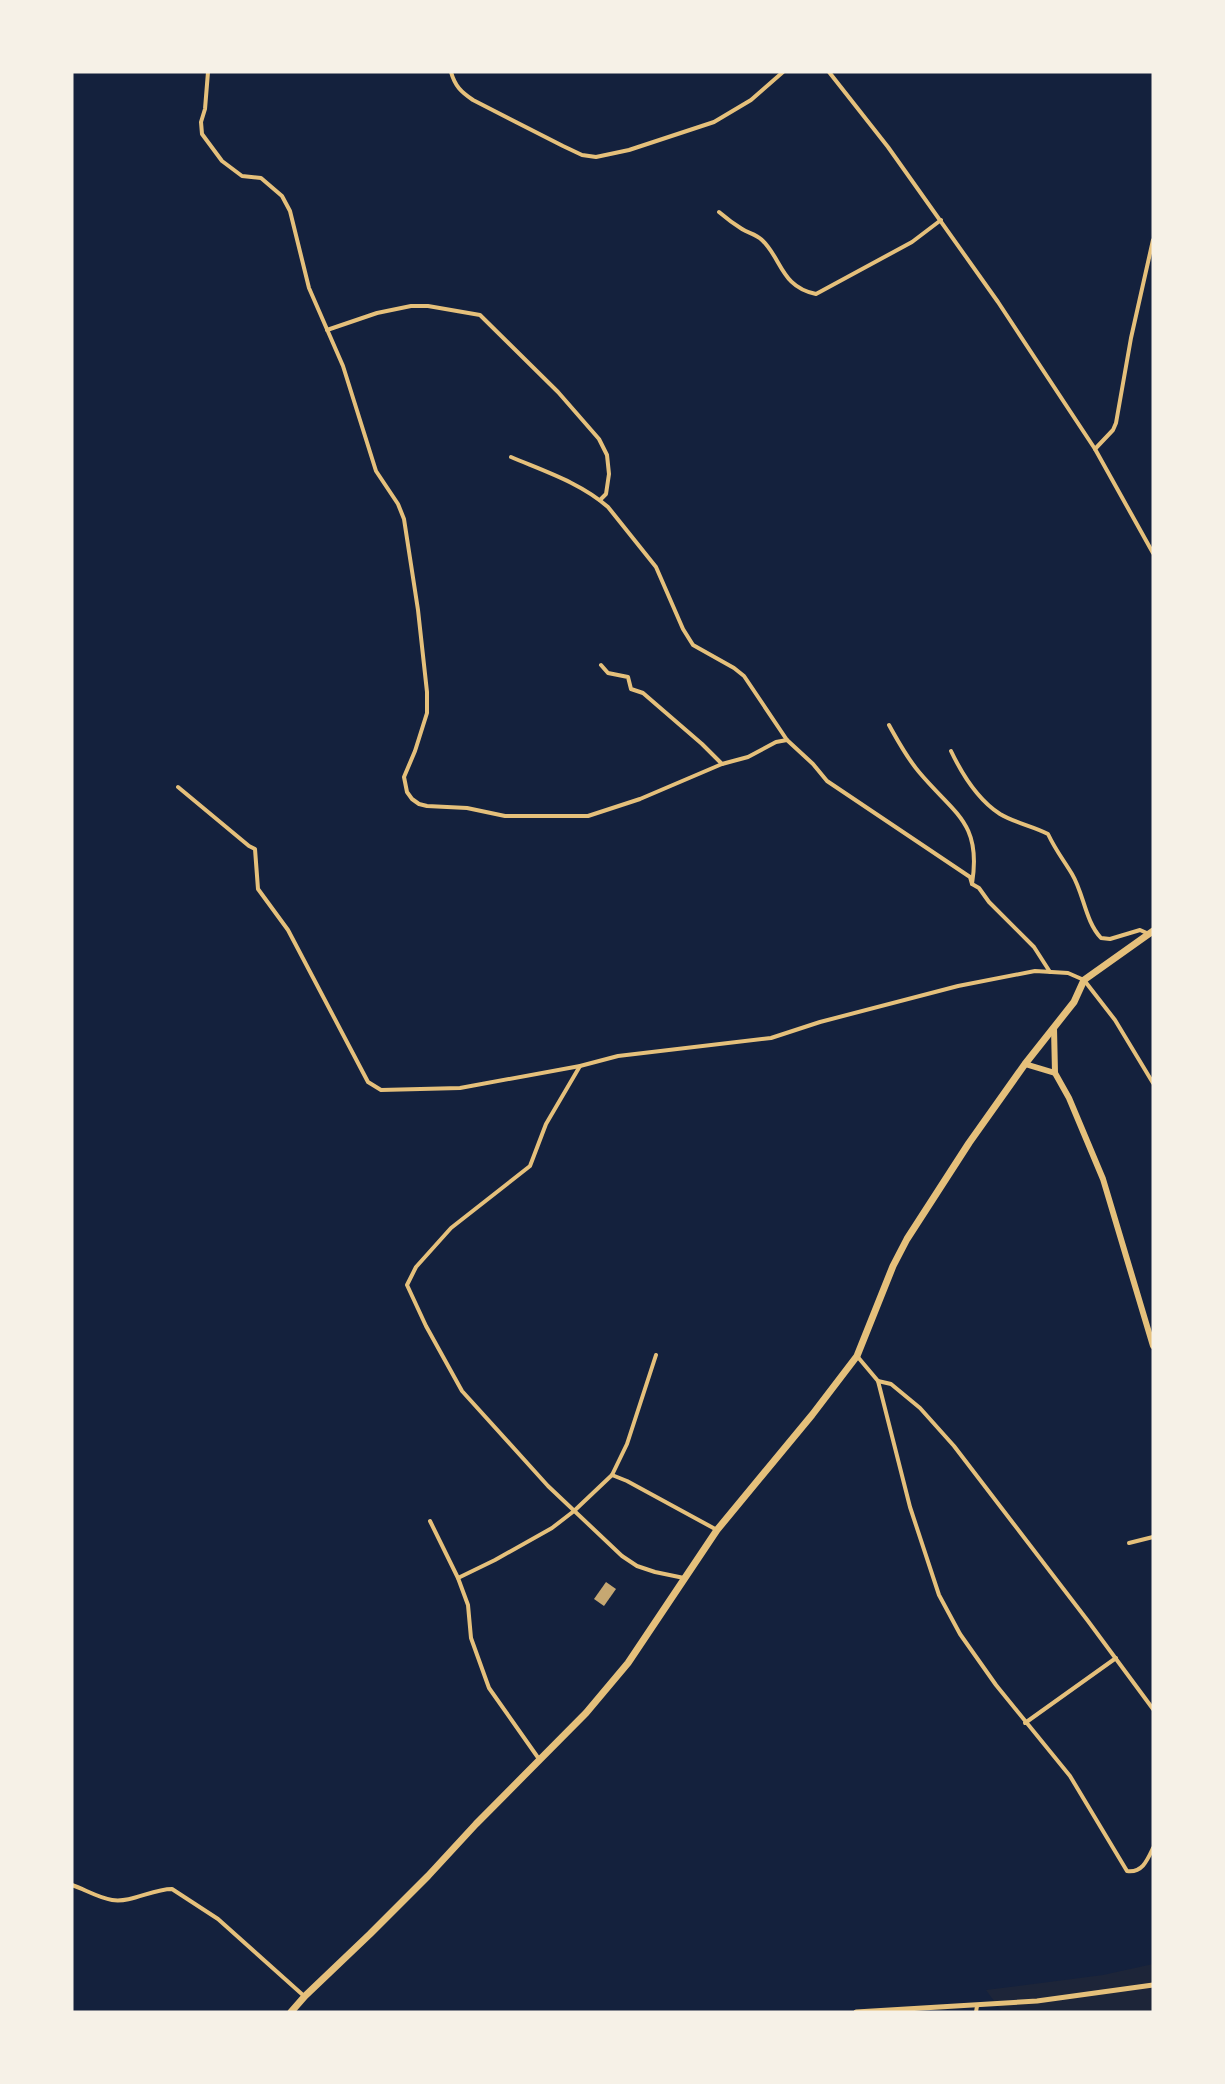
<svg xmlns="http://www.w3.org/2000/svg" width="1225" height="2084" font-family="Karla,sans-serif">
<style>
.green{fill:#1d2539}
.building{fill:#c6a872}
.lines{fill:none;stroke-linecap:round;stroke-linejoin:round}
.minor{stroke:#e5c07b;stroke-width:4}
.tertiary{stroke:#e5c07b;stroke-width:5}
.primary{stroke:#e5c07b;stroke-width:6}
.trunk{stroke:#e5c07b;stroke-width:7}
</style>
<rect width="100%" height="100%" fill="#14213d"/>
<polygon class="green" points="1153,1964 1153,2012 1002,2012 986,1990 1103,1975"/>
<polygon class="building" points="606,1582 616,1589 604,1606 594,1599"/>
<g class="lines">
<g class="minor">
<polyline points="208,72 205,109 201,122 202,134 222,161 242,176 261,178 282,196 290,211 309,288 343,366 376,471 398,504 404,519 418,610 427,692 427,713 415,751 404,777 407,792 412,799 419,804 427,806 467,808 505,816 588,816 640,799 722,764"/>
<path d="M451,72c4,14 10,20 22,28l90,46 19,9 14,2 33,-7 85,-28 37,-22 32,-28"/>
<polyline points="829,72 888,147 998,302 1095,449 1153,553"/>
<path d="M719,212c7,6 15,12 23,17 6,4 14,5 20,11 20,19 19,47 54,54l96,-52 29,-22"/>
<polyline points="327,330 377,313 411,306 428,306 480,315 558,392 599,439 607,455 609,474 606,494 600,500"/>
<polyline points="1095,449 1113,430 1116,423 1131,338 1153,240"/>
<path d="M511,457c33,14 70,26 97,50l48,60 27,62 10,16 41,23 10,8 43,64 26,24 14,17 143,96 2,7"/>
<polyline points="601,665 608,673 628,677 631,689 643,693 702,744 722,764 748,757 776,742 787,740"/>
<path d="M889,725c9,16 18,33 30,47 35,42 63,50 53,112l7,4 10,14 45,45 16,25"/>
<path d="M951,751c11,23 27,49 49,63 15,9 33,12 48,20 8,17 15,25 24,40 12,20 13,47 29,64l9,1 30,-9 9,4"/>
<polyline points="178,787 249,846 255,849 258,889 288,930 368,1082 381,1090 460,1088 580,1066 618,1056 771,1038 820,1022 958,986 1035,971 1068,973 1084,980 1115,1020 1153,1083"/>
<polyline points="580,1066 546,1124 530,1166 451,1228 416,1267 407,1285 426,1326 462,1391 548,1486 622,1556 637,1566 655,1572 684,1578"/>
<path d="M857,1356l21,25 32,126 29,88 21,39 36,51 74,91 57,95c15,2 20,-10 26,-23"/>
<polyline points="878,1381 891,1384 920,1408 954,1446 1088,1621 1153,1709"/>
<polyline points="612,1475 627,1481 717,1530"/>
<polyline points="430,1521 458,1578 468,1605 471,1638 489,1688 539,1759"/>
<polyline points="1129,1543 1153,1537"/>
<polyline points="458,1578 495,1560 552,1528 574,1511 612,1475 627,1444 656,1355"/>
<polyline points="1025,1723 1116,1658"/>
<path d="M72,1885c12,4 27,13 40,15 20,3 40,-11 60,-11l46,30 86,77"/>
<polyline points="976,2012 977,2006"/>
</g>
<polyline class="tertiary" points="856,2012 1037,2001 1153,1985"/>
<g class="primary">
<polyline points="1054,1028 1055,1073 1069,1098 1103,1179 1153,1346"/>
<polyline points="1025,1064 1055,1073"/>
</g>
<polyline class="trunk" points="291,2012 305,1996 370,1934 428,1876 476,1824 586,1713 628,1663 717,1530 812,1415 857,1356 893,1266 907,1239 969,1143 1025,1064 1074,1002 1084,980 1153,931"/>
</g>
<rect width="1225" height="2084" fill="none" stroke="#f6f1e7" stroke-width="147"/>
</svg>
